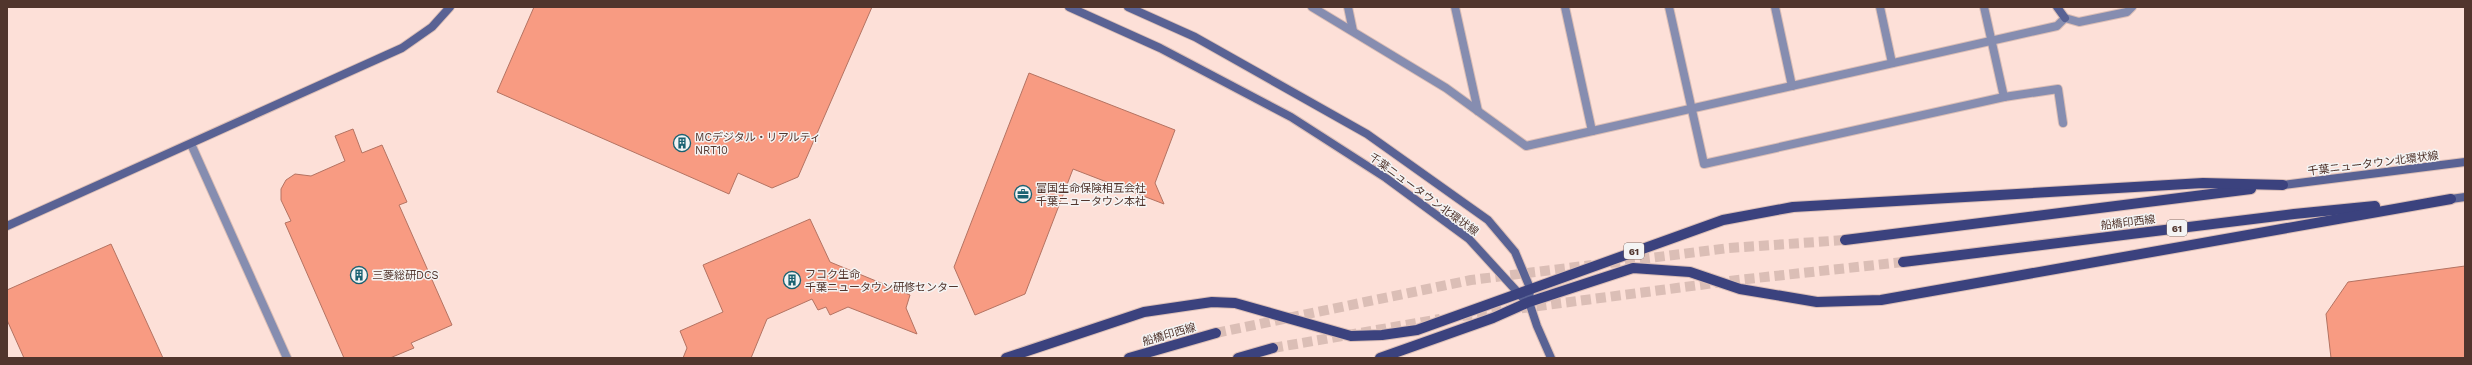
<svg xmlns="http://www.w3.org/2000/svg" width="2472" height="365" font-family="'Work Sans','Noto Sans JP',sans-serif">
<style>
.building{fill:#f89b82;stroke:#b47362}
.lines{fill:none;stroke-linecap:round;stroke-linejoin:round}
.primary-tunnel{stroke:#dbbeb6;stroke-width:10;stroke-dasharray:10 5;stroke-linecap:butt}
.street-casing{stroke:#dbbeb6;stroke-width:10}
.secondary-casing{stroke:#dbbeb6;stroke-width:10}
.primary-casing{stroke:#dbbeb6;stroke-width:12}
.street{stroke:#868db0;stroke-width:8}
.secondary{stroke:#596294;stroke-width:8}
.primary{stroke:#3b427e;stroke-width:10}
.labels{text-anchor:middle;stroke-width:3;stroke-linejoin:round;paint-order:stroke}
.shield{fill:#f4f4f4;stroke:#826e69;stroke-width:1}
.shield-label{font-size:10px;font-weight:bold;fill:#51352d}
.poi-label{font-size:11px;fill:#51352d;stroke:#f4f4f4;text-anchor:start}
.street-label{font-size:11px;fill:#51352d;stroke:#f4f4f4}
</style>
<rect width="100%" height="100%" fill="#fde0d8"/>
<g class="building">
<polygon points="534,7 872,7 798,177 772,188 738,173 729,194 497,92"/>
<polygon points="1029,73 1175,130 1155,183 1164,204 1073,169 1025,294 975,315 954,267"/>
<polygon points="353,129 362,153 382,145 407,202 399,205 452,325 411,343 414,348 390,358 344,358 285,223 291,221 281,200 281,189 286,180 295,174 311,176 345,161 335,136"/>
<polygon points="810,219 830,262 910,295 906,308 917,334 848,307 830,315 826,307 818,310 812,299 767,319 751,358 683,358 687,348 680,331 723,312 703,265"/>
<polygon points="111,244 163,358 24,358 7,320 7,290"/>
<polygon points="2465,266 2465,358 2331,358 2326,314 2348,282"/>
</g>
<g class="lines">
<g class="primary-tunnel">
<polyline points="1610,263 1729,248 1845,240"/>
<polyline points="1462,316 1738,280 1903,262"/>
<polyline points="1216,333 1471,280 1592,265"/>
<polyline points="1273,348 1440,319"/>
</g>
<g class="street-casing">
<g id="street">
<polyline points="1312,7 1446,88 1526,146 2057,26 2065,18 2079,22 2127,12 2132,7"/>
<polyline points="1348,7 1353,31"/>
<polyline points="1455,7 1478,111"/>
<polyline points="1565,7 1592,131"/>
<polyline points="1669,7 1704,164 2004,97 1984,7"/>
<polyline points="1775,7 1792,86"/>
<polyline points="1880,7 1892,63"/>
<polyline points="2004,97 2058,89 2063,123"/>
<polyline points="191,144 287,358"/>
</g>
</g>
<g class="secondary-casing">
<g id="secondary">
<polyline points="1069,7 1160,48 1291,117 1386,178 1469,239 1522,297"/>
<polyline points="1128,7 1195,37 1367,134 1488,220 1515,252 1530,288 1529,302 1537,326 1551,358"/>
<polyline points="2057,7 2065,18"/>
<polyline points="2283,185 2465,162"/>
<polyline points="2451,199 2465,197"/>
<polyline points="7,226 402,48 432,27 450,7"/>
</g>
</g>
<g class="primary-casing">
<g id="primary">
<polyline points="1845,240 2251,189"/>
<polyline points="1903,262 2294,214 2375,206"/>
<polyline points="1006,358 1144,312 1212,302 1235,303 1351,336 1382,335 1417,330 1723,220 1793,207 2203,183 2283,185"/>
<polyline points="1129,358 1216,333"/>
<polyline points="1238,358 1273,348"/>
<polyline points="1380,358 1493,318 1529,302 1633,268 1690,272 1740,289 1817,302 1881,300 2451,199"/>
</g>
</g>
<use href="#street" class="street"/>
<use href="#secondary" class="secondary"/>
<use href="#primary" class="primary"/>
</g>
<defs>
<g id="building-ring" transform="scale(0.9)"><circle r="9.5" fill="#f4f4f4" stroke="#1a6272" stroke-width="1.5"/><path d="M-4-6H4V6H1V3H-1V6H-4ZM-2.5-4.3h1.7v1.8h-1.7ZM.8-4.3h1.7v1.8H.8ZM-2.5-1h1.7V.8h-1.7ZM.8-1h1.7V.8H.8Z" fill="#1a6272"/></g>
<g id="office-ring" transform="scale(0.9)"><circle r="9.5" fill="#f4f4f4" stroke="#1a6272" stroke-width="1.5"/><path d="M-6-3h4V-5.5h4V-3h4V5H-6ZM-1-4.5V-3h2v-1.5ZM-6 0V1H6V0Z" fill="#1a6272"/></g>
</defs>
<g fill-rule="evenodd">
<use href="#building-ring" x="682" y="143"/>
<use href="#office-ring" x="1023" y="194"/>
<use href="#building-ring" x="359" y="275"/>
<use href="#building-ring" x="792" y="280"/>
</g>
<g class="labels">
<g class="shield">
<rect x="2167" y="220" width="20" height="16" rx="3"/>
<rect x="1624" y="243" width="20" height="16" rx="3"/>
</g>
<g class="shield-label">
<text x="2177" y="232">61</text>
<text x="1634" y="255">61</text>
</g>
<g class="poi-label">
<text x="695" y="141">MCデジタル・リアルティ<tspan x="695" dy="13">NRT10</tspan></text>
<text x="1036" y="192">富国生命保険相互会社<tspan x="1036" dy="13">千葉ニュータウン本社</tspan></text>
<text x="805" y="278">フコク生命<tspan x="805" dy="13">千葉ニュータウン研修センター</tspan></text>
<text x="372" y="279">三菱総研DCS</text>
</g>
<g class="street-label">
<text transform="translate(2373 163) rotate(-7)" y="4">千葉ニュータウン北環状線</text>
<text transform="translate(1424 194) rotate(36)" y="4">千葉ニュータウン北環状線</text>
<text transform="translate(2128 222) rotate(-7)" y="4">船橋印西線</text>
<text transform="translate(1169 334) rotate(-16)" y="4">船橋印西線</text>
</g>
</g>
<rect width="2472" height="365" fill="none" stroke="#51352d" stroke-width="16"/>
</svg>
